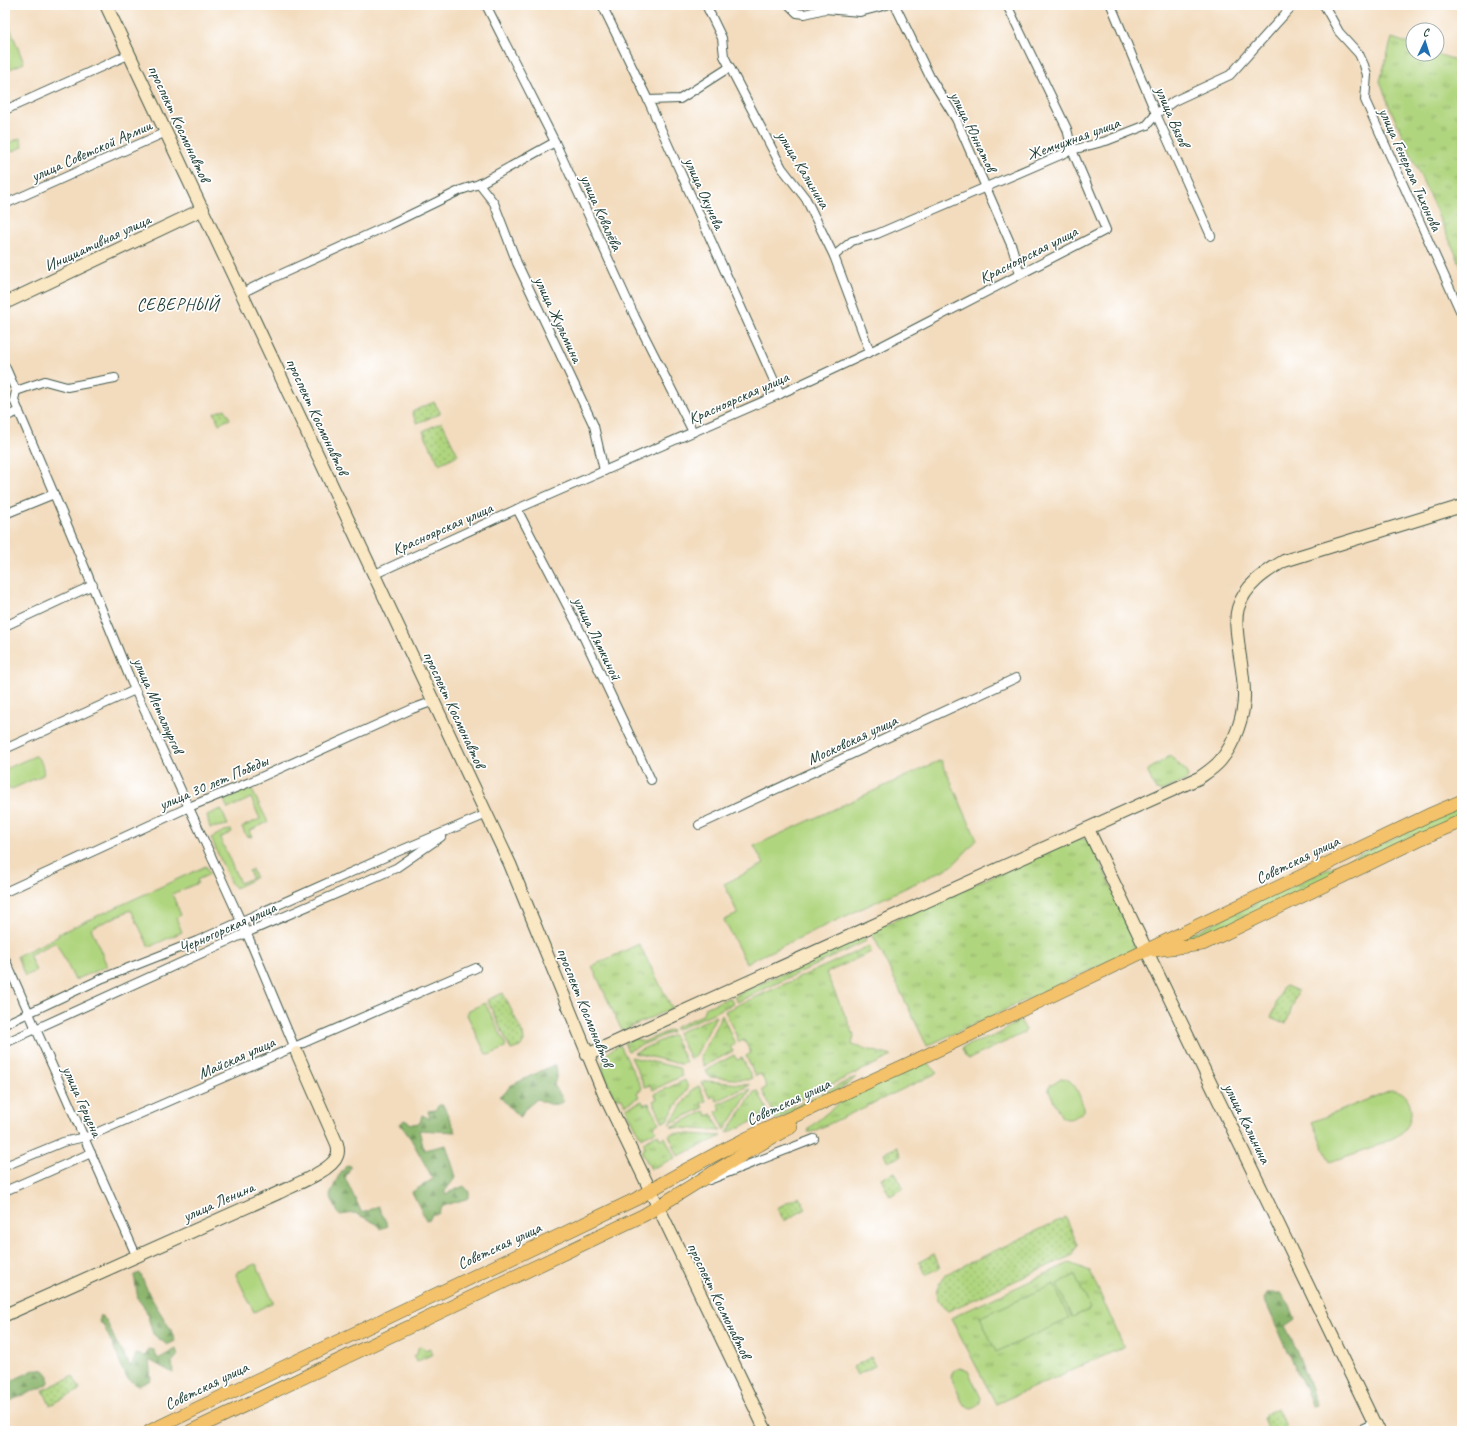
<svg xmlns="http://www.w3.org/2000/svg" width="1467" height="1436" font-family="Caveat,sans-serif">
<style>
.grass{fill:url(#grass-tufts);stroke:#68895a}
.forest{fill:url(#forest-firs);stroke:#567a51}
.park{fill:url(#park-dots);stroke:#68895a}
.garden{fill:#b0d57f;stroke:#68895a}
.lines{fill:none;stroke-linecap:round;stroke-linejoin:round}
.street-casing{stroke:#3f5549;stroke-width:10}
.secondary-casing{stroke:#3f5549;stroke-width:14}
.primary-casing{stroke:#3f5549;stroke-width:14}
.street{stroke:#fff;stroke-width:8}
.secondary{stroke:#fae7c3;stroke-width:12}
.primary{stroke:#f3c26a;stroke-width:13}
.labels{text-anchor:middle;stroke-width:3.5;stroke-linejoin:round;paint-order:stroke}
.street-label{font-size:16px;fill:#1f3d34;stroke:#fff}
.neighbourhood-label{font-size:17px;letter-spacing:1px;fill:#1f3d34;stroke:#fff}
</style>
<defs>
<pattern id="grass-tufts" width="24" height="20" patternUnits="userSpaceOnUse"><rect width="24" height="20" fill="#b0d57f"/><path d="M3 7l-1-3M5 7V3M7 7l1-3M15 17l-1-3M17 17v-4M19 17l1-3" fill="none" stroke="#8fae69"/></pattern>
<pattern id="forest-firs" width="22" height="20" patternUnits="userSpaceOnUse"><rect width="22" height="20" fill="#8cb66e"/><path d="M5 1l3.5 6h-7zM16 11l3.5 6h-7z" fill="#72955b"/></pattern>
<pattern id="park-dots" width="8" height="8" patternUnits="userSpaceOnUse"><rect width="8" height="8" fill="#b0d57f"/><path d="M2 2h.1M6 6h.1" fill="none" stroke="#8fae69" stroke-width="1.8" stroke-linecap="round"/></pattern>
</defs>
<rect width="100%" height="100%" fill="#fff"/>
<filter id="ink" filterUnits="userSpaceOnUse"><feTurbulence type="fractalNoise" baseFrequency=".025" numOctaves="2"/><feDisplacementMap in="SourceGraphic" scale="8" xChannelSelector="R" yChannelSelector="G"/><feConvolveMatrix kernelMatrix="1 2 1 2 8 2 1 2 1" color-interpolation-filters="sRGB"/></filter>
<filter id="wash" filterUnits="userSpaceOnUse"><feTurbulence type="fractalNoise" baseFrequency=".012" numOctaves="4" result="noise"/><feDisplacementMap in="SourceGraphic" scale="16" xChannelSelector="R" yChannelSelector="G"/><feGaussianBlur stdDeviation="0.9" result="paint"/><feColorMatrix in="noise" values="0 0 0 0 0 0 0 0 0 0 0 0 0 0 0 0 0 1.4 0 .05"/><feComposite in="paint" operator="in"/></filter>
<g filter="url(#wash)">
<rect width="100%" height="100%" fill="#f3dcbe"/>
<g class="grass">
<polygon points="1392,38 1413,45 1413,54 1437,54 1462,62 1462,268 1390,108 1380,81"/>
<polygon points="1170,756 1185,770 1188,776 1187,780 1161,791 1156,790 1148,773 1148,770"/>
<polygon points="1462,806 1462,816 1207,936 1167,945"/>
<polygon points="1077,838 1085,839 1091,844 1135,936 1137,945 1133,950 927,1046 871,931"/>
<polygon points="864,936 866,941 737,1002 734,996"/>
<polygon points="639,944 672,1008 622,1031 592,966"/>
<polygon points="869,946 871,952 826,973 854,1035 852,1045 892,1056 773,1112 762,1090 767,1087 761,1074 755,1076 746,1056 751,1053 744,1040 739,1042 725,1011"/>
<polygon points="730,997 733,1004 676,1030 674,1028 702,1015 705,1008"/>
<polygon points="722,1015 735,1044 730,1047 733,1051 704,1066 700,1057"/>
<polygon points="716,1016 695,1057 690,1059 677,1033"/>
<path d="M1020,1020l6,10 -2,3 -55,26 -3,-2 -4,-8 1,-2c13,-6 27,-8 39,-15 6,-4 11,-9 18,-12z"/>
<polygon points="671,1030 672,1032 628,1051 624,1043 635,1038 643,1042"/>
<polygon points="673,1035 686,1062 681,1064 634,1053"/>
<path d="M620,1045l22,44 -5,3 2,5 -14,8 -3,-7h-7c-10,-22 -24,-40 5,-53z"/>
<polygon points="734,1055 737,1060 742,1058 752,1078 747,1080 709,1077 706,1070"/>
<polygon points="631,1057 679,1068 682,1076 653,1090 650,1085 645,1087"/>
<polygon points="926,1062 937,1073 812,1132 808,1132 810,1127 839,1103"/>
<polygon points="856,1077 848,1085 776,1120 774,1116"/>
<polygon points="685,1080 688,1088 667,1120 663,1122 653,1101 657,1099 655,1094"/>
<polygon points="708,1081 750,1085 717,1101 714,1096 710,1098 702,1083"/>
<polygon points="699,1086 706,1101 701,1103 703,1108 669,1124 693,1089"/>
<polygon points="751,1089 725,1130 716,1112 721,1109 718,1104"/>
<polygon points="758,1091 769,1114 727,1133 754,1092"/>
<polygon points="642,1101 644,1105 649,1103 659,1123 654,1126 656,1131 641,1138 626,1108"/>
<polygon points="705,1111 708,1116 712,1114 721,1131 671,1127"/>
<polygon points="673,1133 722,1136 678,1156 669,1135"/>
<polygon points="658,1134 660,1139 665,1137 675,1158 651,1169 642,1153 645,1146 643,1142"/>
<polygon points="1069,1263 1090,1271 1124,1347 996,1404 951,1318"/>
<polygon points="421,1346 426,1350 430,1348 433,1354 416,1362 414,1356 417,1354 418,1348"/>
</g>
<g class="forest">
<path d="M553,1065h3l1,9 -3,11 10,16c-10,7 -18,2 -27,-2l-13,11 -3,7 -3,-1 -19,-20 6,-3 5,-7z"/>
<polygon points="439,1105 443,1105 456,1132 419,1130 424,1150 446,1145 456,1177 445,1191 445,1194 464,1186 469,1192 469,1198 443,1206 438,1214 432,1214 430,1219 426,1220 412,1192 433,1179 411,1139 400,1124 404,1120 412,1124 420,1123 422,1115 430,1119 428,1111 435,1110"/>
<polygon points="347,1165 351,1166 345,1178 362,1213 378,1206 388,1226 380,1229 377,1224 355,1213 339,1215 330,1195 338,1177"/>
<polygon points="140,1273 150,1296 171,1330 175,1341 167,1345 153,1334 146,1310 138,1299 134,1275"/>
<path d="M1268,1293h13l9,12 5,14 -10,7c13,23 21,53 32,79l-4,1 -49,-107z"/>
<polygon points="101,1315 106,1320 115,1340 131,1367 136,1354 145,1356 149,1349 154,1350 158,1359 176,1349 178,1355 172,1362 173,1373 149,1360 151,1380 138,1386 127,1378 121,1367 117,1354 103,1324 99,1322"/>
<polygon points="36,1369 44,1370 49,1376 49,1382 47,1385 5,1403 5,1384"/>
</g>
<g class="park">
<polygon points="434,402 440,412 440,414 417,423 412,413 413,411"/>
<polygon points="225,409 230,419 219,424 214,413"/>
<polygon points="442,422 458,455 439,464 423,431"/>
<polygon points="1286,986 1298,991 1286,1024 1271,1017 1282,989"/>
<polygon points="503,993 523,1034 524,1042 520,1047 511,1050 487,1000"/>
<polygon points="897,1147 901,1156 888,1162 884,1153"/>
<polygon points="895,1172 903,1189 890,1196 881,1178"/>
<polygon points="799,1196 806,1209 784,1221 777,1208"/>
<path d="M1066,1217l11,27 -4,11 -125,56c-17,-12 -13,-23 -2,-37z"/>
<polygon points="934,1254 940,1268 925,1275 919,1262"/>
<polygon points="871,1357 875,1366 857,1375 853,1367"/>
<polygon points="73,1376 80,1390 50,1405 43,1390"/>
<polygon points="1277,1408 1286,1427 1277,1431 1269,1431 1264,1419 1266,1414"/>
</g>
<g class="garden">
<polygon points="8,23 24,63 5,71 5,24"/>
<polygon points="20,138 23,147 5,154 5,145"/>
<path d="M35,756c6,2 10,14 8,19l-31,14h-5l-2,-6v-14z"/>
<polygon points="941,760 977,840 952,866 746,963 724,920 738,914 724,884 764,864 754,846"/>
<polygon points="251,788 268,822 249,831 252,837 246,836 242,827 260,819 251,798 228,809 224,800"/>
<polygon points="221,809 228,825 210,828 207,815"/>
<polygon points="231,830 232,832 220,838 240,883 252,878 249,871 252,869 255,877 250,881 235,888 231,884 211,838 224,831"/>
<polygon points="206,866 210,874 197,880 198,883 172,894 181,915 176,918 182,932 149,947 131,910 91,928 107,966 75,980 56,942 29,955 36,971 25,976 17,956 59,936 58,934"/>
<polygon points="485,1003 506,1045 505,1048 489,1055 486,1054 467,1015 469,1010"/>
<path d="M1061,1078c15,1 18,18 23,30v3c-7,5 -15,12 -23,5l-12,-25v-5z"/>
<path d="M1391,1090c23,-1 26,32 10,43 -13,11 -53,22 -71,29l-18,-40z"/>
<polygon points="255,1264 257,1265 273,1302 254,1312 236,1275 237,1272"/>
<polygon points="1075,1275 1091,1309 1072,1317 1057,1284"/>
<polygon points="1054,1284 1069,1319 996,1352 980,1317"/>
<polygon points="960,1368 968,1371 981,1398 979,1405 972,1408 964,1406 951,1377 953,1371"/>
</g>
</g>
<g filter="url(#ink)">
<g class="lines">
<g class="street-casing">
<g id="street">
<polyline points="486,5 555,142 635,317 693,432"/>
<polyline points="602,5 648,100 780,394"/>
<polyline points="706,5 722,38 724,56 782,168 806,199 834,256 870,352"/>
<polyline points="789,5 797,13 805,14 825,9 860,12 887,5"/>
<polyline points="895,5 930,77 956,119 1012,247 1020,274"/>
<polyline points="1111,5 1156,114 1211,236"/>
<polyline points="1324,5 1339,32 1359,54 1364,65 1367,75 1365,100 1462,315"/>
<polyline points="648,100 680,99 730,67"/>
<polyline points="5,110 130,54"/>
<polyline points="479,184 494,203 517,263 594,426 604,471"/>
<polyline points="5,204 166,132"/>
<polyline points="834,256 852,241 877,234 1072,150 1106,141 1147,125 1156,114 1174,101 1230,75 1293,5"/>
<polyline points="242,293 266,281 389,225 461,190 479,184 555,142"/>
<polyline points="5,366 16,391 14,400 74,541 131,681 250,941 297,1053"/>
<polyline points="16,391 45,381 67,387 115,378"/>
<polyline points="5,417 19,411"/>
<polyline points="517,509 583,636 651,780"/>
<polyline points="5,514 54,494"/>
<polyline points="375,574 517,509 780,394 870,352 1106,230 1072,150 1067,129 1007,5"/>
<polyline points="5,626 93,585"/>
<polyline points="5,749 135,690"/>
<polyline points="699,825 1016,678"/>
<polyline points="5,892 189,807 250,782 412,709 434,701"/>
<polyline points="5,959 136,1255"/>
<polyline points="5,1024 103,978 197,941 392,854 487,814"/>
<polyline points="5,1043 246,933 396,868 441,837"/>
<polyline points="5,1166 63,1142 89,1136 476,968"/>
<polyline points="709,1180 814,1139"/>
<polyline points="5,1191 91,1153"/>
<polyline points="1357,1431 1374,1423"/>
</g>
</g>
<g class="secondary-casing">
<g id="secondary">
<polyline points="106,5 510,864 604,1094 766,1431"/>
<polyline points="5,303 203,209"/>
<polyline points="1088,829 1378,1431"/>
<path d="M587,1055l612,-277c7,-5 15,-10 21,-17 14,-16 25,-46 24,-68 0,-14 -3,-29 -5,-43 -1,-13 -5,-29 -1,-42 7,-23 27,-36 46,-47l178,-55"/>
<path d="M5,1315l273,-122c14,-7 54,-22 59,-37 2,-4 1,-8 0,-12l-40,-91"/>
</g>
</g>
<g class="primary-casing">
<g id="primary">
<polyline points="1155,950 1203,944 1422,838 1462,821"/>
<path d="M150,1431l486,-232c97,-60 203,-102 306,-151 162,-77 325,-156 487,-233l33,-14"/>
<path d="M191,1431l453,-216c49,-29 96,-61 147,-88"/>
</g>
</g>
<use href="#street" class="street"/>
<use href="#secondary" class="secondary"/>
<use href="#primary" class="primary"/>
</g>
</g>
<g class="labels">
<g class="street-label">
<text transform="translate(1173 116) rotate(67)" y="6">улица Вязов</text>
<text transform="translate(180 123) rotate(65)" y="6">проспект Космонавтов</text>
<text transform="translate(974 131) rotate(64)" y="6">улица Юннатов</text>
<text transform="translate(1073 138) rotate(-20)" y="6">Жемчужная улица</text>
<text transform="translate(91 150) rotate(-24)" y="6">улица Советской Армии</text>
<text transform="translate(804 169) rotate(59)" y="6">улица Калинина</text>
<text transform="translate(1411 169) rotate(66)" y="6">улица Генерала Тихонова</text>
<text transform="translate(705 193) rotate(66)" y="6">улица Окунева</text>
<text transform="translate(602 212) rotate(66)" y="6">улица Ковалёва</text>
<text transform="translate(97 242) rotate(-25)" y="6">Инициативная улица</text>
<text transform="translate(1028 254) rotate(-27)" y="6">Красноярская улица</text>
<text transform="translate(559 319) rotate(65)" y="6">улица Жульмина</text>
<text transform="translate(738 397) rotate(-24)" y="6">Красноярская улица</text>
<text transform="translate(318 416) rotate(65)" y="6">проспект Космонавтов</text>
<text transform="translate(442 528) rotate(-24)" y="6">Красноярская улица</text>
<text transform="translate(598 638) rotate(64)" y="6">улица Лямкиной</text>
<text transform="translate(159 705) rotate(66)" y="6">улица Металлургов</text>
<text transform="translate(455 709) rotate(65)" y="6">проспект Космонавтов</text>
<text transform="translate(852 739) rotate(-25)" y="6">Московская улица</text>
<text transform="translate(213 782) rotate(-23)" y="6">улица 30 лет Победы</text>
<text transform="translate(1297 859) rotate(-26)" y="6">Советская улица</text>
<text transform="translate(227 927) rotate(-24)" y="6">Черногорская улица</text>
<text transform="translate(586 1007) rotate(68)" y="6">проспект Космонавтов</text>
<text transform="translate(236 1057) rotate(-24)" y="6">Майская улица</text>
<text transform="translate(83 1101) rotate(66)" y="6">улица Герцена</text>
<text transform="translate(788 1101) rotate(-25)" y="6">Советская улица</text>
<text transform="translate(1248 1123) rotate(64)" y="6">улица Калинина</text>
<text transform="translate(218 1201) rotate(-24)" y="6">улица Ленина</text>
<text transform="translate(499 1245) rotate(-25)" y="6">Советская улица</text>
<text transform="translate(720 1300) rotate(64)" y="6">проспект Космонавтов</text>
<text transform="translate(206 1385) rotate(-26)" y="6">Советская улица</text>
</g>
<g class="neighbourhood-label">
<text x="178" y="310">СЕВЕРНЫЙ</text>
</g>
</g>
<rect width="1467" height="1436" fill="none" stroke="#fff" stroke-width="20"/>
<g transform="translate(1425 42) rotate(4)"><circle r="19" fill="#ffffff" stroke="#a5b1ae"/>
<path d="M0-3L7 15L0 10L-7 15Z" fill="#1f6fb2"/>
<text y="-6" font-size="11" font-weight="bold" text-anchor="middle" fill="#1f3d34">С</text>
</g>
</svg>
